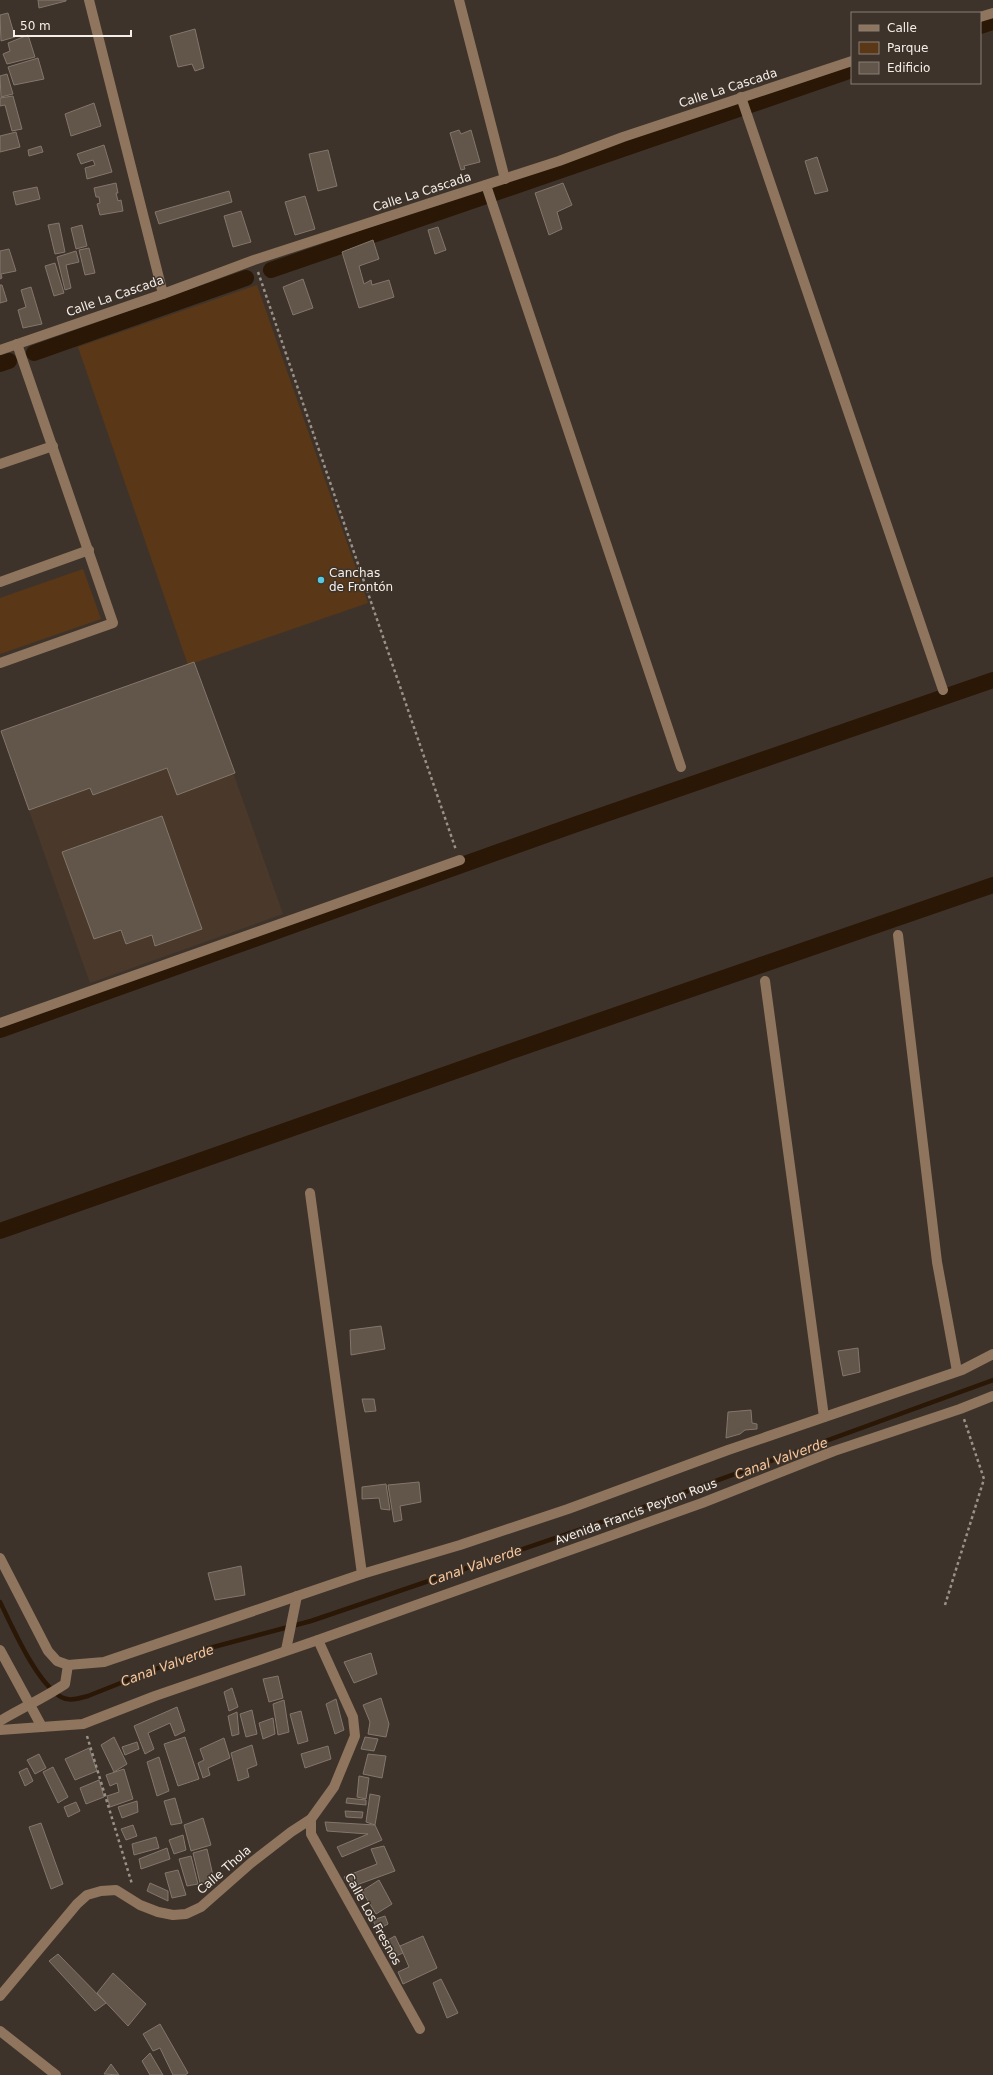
<svg xmlns="http://www.w3.org/2000/svg" width="993" height="2075" font-family="'DejaVu Sans',sans-serif">
<style>
.built{fill:#4a392b}
.green{fill:#5a3817}
.lines{fill:none;stroke-linecap:round;stroke-linejoin:round}
.stream{stroke:#2a1705;stroke-width:4.5}
.canal{stroke:#2a1705;stroke-width:16}
.building{fill:#62564b;stroke:#83766b}
.path{stroke:#9a9189;stroke-width:2.5;stroke-dasharray:3 3;stroke-linecap:butt}
.minor{stroke:#8f755e;stroke-width:10}
.poi-dot{fill:#56c9e0;stroke:#3e332a;stroke-width:1.5}
.labels{text-anchor:middle;stroke-width:3;stroke-linejoin:round;paint-order:stroke}
.street-label{font-size:12px;fill:#f6efe9;stroke:#3e332a}
.poi-label{font-size:12px;fill:#f6efe9;stroke:#3e332a;text-anchor:start}
.water-label{font-size:13px;font-style:italic;fill:#fbc99d;stroke:#3e332a}
</style>
<rect width="100%" height="100%" fill="#3e332a"/>
<polygon class="built" points="194,662 283,914 90,983 1,731"/>
<g class="green">
<polygon points="257,285 368,603 188,665 78,347"/>
<polygon points="83,569 101,619 0,654 0,598"/>
</g>
<g class="lines">
<path class="stream" d="M0,1602c13,26 36,80 61,95 9,5 18,1 27,-1l118,-47 105,-28 300,-102 382,-139"/>
<g class="canal">
<polyline points="980,26 993,22"/>
<polyline points="271,270 852,70"/>
<polyline points="34,353 246,278"/>
<polyline points="0,364 9,361"/>
<polyline points="0,1030 574,825 993,680"/>
<polyline points="0,1231 509,1052 993,885"/>
</g>
</g>
<g class="building">
<polygon points="38,0 66,0 66,1 39,8"/>
<polygon points="8,13 15,37 1,41 0,15"/>
<polygon points="195,29 204,68 195,71 192,64 178,67 170,36"/>
<polygon points="28,35 35,57 7,64 3,54 10,51 8,43"/>
<polygon points="38,58 44,79 14,85 8,67"/>
<polygon points="7,74 13,94 1,97 0,76"/>
<polygon points="13,96 22,129 12,131 5,105 0,106 0,98"/>
<polygon points="94,103 101,126 71,136 65,114"/>
<polygon points="459,130 461,134 471,130 480,162 464,166 465,169 461,170 450,133"/>
<polygon points="16,132 20,147 0,152 0,136"/>
<polygon points="104,145 112,172 87,179 85,168 95,165 93,160 81,164 77,154"/>
<polygon points="41,146 43,152 29,156 28,150"/>
<polygon points="328,150 337,186 318,191 309,154"/>
<polygon points="817,157 828,191 815,194 805,161"/>
<polygon points="116,183 118,193 116,193 118,201 121,200 123,211 100,215 97,204 100,203 99,197 96,197 94,188"/>
<polygon points="563,183 572,205 557,212 562,229 549,235 535,193"/>
<polygon points="37,187 40,199 16,205 13,192"/>
<polygon points="229,191 232,202 159,224 155,212"/>
<polygon points="305,196 315,229 295,235 285,202"/>
<polygon points="241,211 251,242 233,247 224,216"/>
<polygon points="59,223 65,252 55,254 48,225"/>
<polygon points="82,225 87,246 76,249 71,228"/>
<polygon points="438,227 446,250 435,254 428,230"/>
<polygon points="373,240 379,259 359,266 364,284 371,280 372,285 389,280 394,297 359,308 342,252"/>
<polygon points="89,248 95,273 85,275 79,250"/>
<polygon points="9,249 16,271 1,274 2,278 0,279 0,251"/>
<polygon points="76,251 79,262 66,265 71,288 65,290 57,257"/>
<polygon points="55,263 64,293 54,296 45,266"/>
<polygon points="303,279 313,308 293,315 283,287"/>
<polygon points="0,285 2,285 7,301 0,303"/>
<polygon points="31,287 42,324 23,328 18,310 26,307 21,290"/>
<polygon points="194,662 235,773 177,795 167,768 93,795 90,788 29,810 1,731"/>
<polygon points="162,816 202,929 155,946 152,935 126,944 121,930 94,939 62,852"/>
<polygon points="381,1326 385,1349 351,1355 350,1330"/>
<polygon points="858,1348 860,1372 843,1376 838,1351"/>
<polygon points="362,1399 374,1399 376,1411 365,1412"/>
<polygon points="751,1410 752,1423 757,1424 757,1429 745,1430 740,1434 726,1438 728,1412"/>
<polygon points="419,1482 421,1502 400,1506 402,1520 394,1522 388,1485"/>
<polygon points="386,1484 390,1510 381,1509 379,1498 362,1499 362,1487"/>
<polygon points="241,1566 245,1595 215,1600 208,1573"/>
<polygon points="371,1653 377,1674 354,1683 344,1662"/>
<polygon points="278,1676 283,1698 269,1702 263,1679"/>
<polygon points="232,1688 238,1707 229,1711 224,1692"/>
<polygon points="381,1698 389,1724 386,1737 368,1734 370,1722 363,1705"/>
<polygon points="336,1699 344,1730 335,1734 326,1704"/>
<polygon points="284,1700 289,1732 278,1735 273,1704"/>
<polygon points="177,1707 185,1731 175,1736 170,1723 148,1733 154,1749 145,1754 134,1726"/>
<polygon points="252,1710 257,1734 246,1737 240,1714"/>
<polygon points="301,1711 308,1741 298,1744 290,1714"/>
<polygon points="237,1712 239,1734 232,1736 228,1716"/>
<polygon points="273,1718 275,1734 263,1739 259,1723"/>
<polygon points="114,1737 127,1764 114,1772 101,1745"/>
<polygon points="185,1737 199,1779 178,1786 164,1744"/>
<polygon points="365,1737 378,1739 374,1751 361,1749"/>
<polygon points="224,1738 230,1758 208,1768 210,1775 203,1778 198,1763 204,1760 200,1749"/>
<polygon points="137,1742 139,1749 125,1755 122,1747"/>
<polygon points="252,1745 257,1765 247,1769 249,1777 238,1781 231,1753"/>
<polygon points="328,1746 331,1759 305,1768 301,1754"/>
<polygon points="89,1748 97,1771 75,1780 65,1759"/>
<polygon points="39,1754 46,1768 35,1774 27,1760"/>
<polygon points="368,1754 386,1756 382,1778 363,1774"/>
<polygon points="159,1757 169,1791 157,1796 147,1762"/>
<polygon points="53,1767 68,1797 58,1803 43,1772"/>
<polygon points="27,1768 33,1781 25,1786 19,1772"/>
<polygon points="124,1769 133,1799 110,1807 107,1796 119,1792 117,1783 110,1786 106,1775"/>
<polygon points="359,1776 369,1778 366,1799 357,1797"/>
<polygon points="99,1780 104,1797 86,1804 80,1788"/>
<polygon points="370,1794 380,1796 375,1825 366,1822"/>
<polygon points="175,1798 182,1823 171,1825 164,1801"/>
<polygon points="347,1798 366,1800 366,1805 346,1803"/>
<polygon points="137,1801 138,1812 122,1818 118,1807"/>
<polygon points="76,1802 80,1811 68,1817 64,1807"/>
<polygon points="345,1811 363,1812 362,1818 346,1817"/>
<polygon points="203,1818 211,1845 191,1851 184,1825"/>
<polygon points="325,1822 375,1825 382,1840 342,1857 337,1847 368,1834 327,1831"/>
<polygon points="41,1823 63,1884 51,1889 29,1827"/>
<polygon points="133,1825 137,1836 126,1840 121,1829"/>
<polygon points="183,1835 186,1850 174,1854 169,1840"/>
<polygon points="156,1837 159,1848 134,1855 132,1844"/>
<polygon points="384,1846 395,1871 351,1887 344,1877 377,1864 371,1849"/>
<polygon points="167,1848 170,1859 141,1869 139,1859"/>
<polygon points="207,1849 214,1880 200,1883 193,1853"/>
<polygon points="191,1856 198,1884 187,1886 179,1859"/>
<polygon points="178,1870 186,1895 172,1898 165,1873"/>
<polygon points="379,1880 392,1904 376,1914 362,1891"/>
<polygon points="150,1883 168,1891 168,1901 147,1891"/>
<polygon points="385,1916 388,1924 377,1930 373,1920"/>
<polygon points="395,1936 403,1953 392,1958 384,1942"/>
<polygon points="423,1936 437,1968 403,1984 398,1972 409,1967 400,1946"/>
<polygon points="58,1954 106,2003 95,2011 49,1961"/>
<polygon points="113,1973 146,2004 128,2026 97,1993"/>
<polygon points="441,1979 458,2013 447,2018 433,1983"/>
<polygon points="160,2024 188,2073 185,2075 173,2075 160,2048 153,2051 143,2034"/>
<polygon points="150,2053 163,2075 150,2075 142,2061"/>
<polygon points="111,2064 119,2075 104,2074"/>
</g>
<g class="lines">
<g class="path">
<polyline points="258,272 456,850"/>
<polyline points="945,1605 984,1479 964,1419"/>
<polyline points="87,1736 132,1884"/>
</g>
<g class="minor">
<polyline points="89,0 163,294"/>
<polyline points="459,0 505,179"/>
<polyline points="980,17 993,13"/>
<polyline points="741,97 943,690"/>
<polyline points="486,185 681,767"/>
<polyline points="0,350 163,294 254,260 559,161 623,137 852,61"/>
<polyline points="0,464 53,446"/>
<polyline points="0,582 89,550"/>
<polyline points="0,663 113,623 17,344"/>
<polyline points="898,935 937,1262 957,1371"/>
<polyline points="765,981 824,1417"/>
<polyline points="0,1023 460,860"/>
<polyline points="310,1193 362,1574"/>
<polyline points="0,1558 48,1651 57,1661 68,1665 104,1662 362,1574 460,1545 568,1509 728,1450 962,1370 993,1354"/>
<polyline points="0,1650 42,1727"/>
<polyline points="286,1650 297,1596"/>
<path d="M0,1721c22,-13 44,-23 65,-37l3,-19"/>
<polyline points="0,1730 83,1724 155,1696 318,1640 702,1503 834,1451 960,1409 993,1396"/>
<polyline points="311,1819 311,1834 420,2029"/>
<polyline points="0,1996 77,1904 87,1895 101,1891 116,1890 140,1905 158,1912 173,1915 186,1914 201,1907 251,1863 291,1832 311,1819 334,1787 355,1736 353,1717 318,1640"/>
<polyline points="0,2031 56,2075"/>
</g>
</g>
<circle class="poi-dot" cx="321" cy="580" r="4"/>
<g class="labels">
<g class="street-label">
<text transform="translate(728 88) rotate(-18)" y="4">Calle La Cascada</text>
<text transform="translate(422 192) rotate(-18)" y="4">Calle La Cascada</text>
<text transform="translate(115 296) rotate(-19)" y="4">Calle La Cascada</text>
<text transform="translate(636 1512) rotate(-20)" y="4">Avenida Francis Peyton Rous</text>
<text transform="translate(224 1870) rotate(-41)" y="4">Calle Thola</text>
<text transform="translate(373 1919) rotate(61)" y="4">Calle Los Fresnos</text>
</g>
<g class="poi-label">
<text x="329" y="577">Canchas<tspan x="329" dy="14">de Frontón</tspan></text>
</g>
<g class="water-label">
<text transform="translate(781 1458) rotate(-20)" y="5">Canal Valverde</text>
<text transform="translate(475 1565) rotate(-19)" y="5">Canal Valverde</text>
<text transform="translate(167 1665) rotate(-20)" y="5">Canal Valverde</text>
</g>
</g>
<rect x="851" y="12" width="130" height="72" fill="#3e332a" stroke="#887e76"/>
<rect x="859" y="25" width="20" height="6" fill="#8f755e" stroke="#887e76"/>
<text x="887" y="32" font-size="12" fill="#f6efe9">Calle</text>
<rect x="859" y="42" width="20" height="12" fill="#5a3817" stroke="#887e76"/>
<text x="887" y="52" font-size="12" fill="#f6efe9">Parque</text>
<rect x="859" y="62" width="20" height="12" fill="#62564b" stroke="#887e76"/>
<text x="887" y="72" font-size="12" fill="#f6efe9">Edificio</text>
<path d="M14 30v6h117v-6" fill="none" stroke="#f6efe9" stroke-width="2"/>
<text x="20" y="30" font-size="12" fill="#f6efe9" stroke="#3e332a" stroke-width="3" paint-order="stroke">50 m</text>
</svg>
